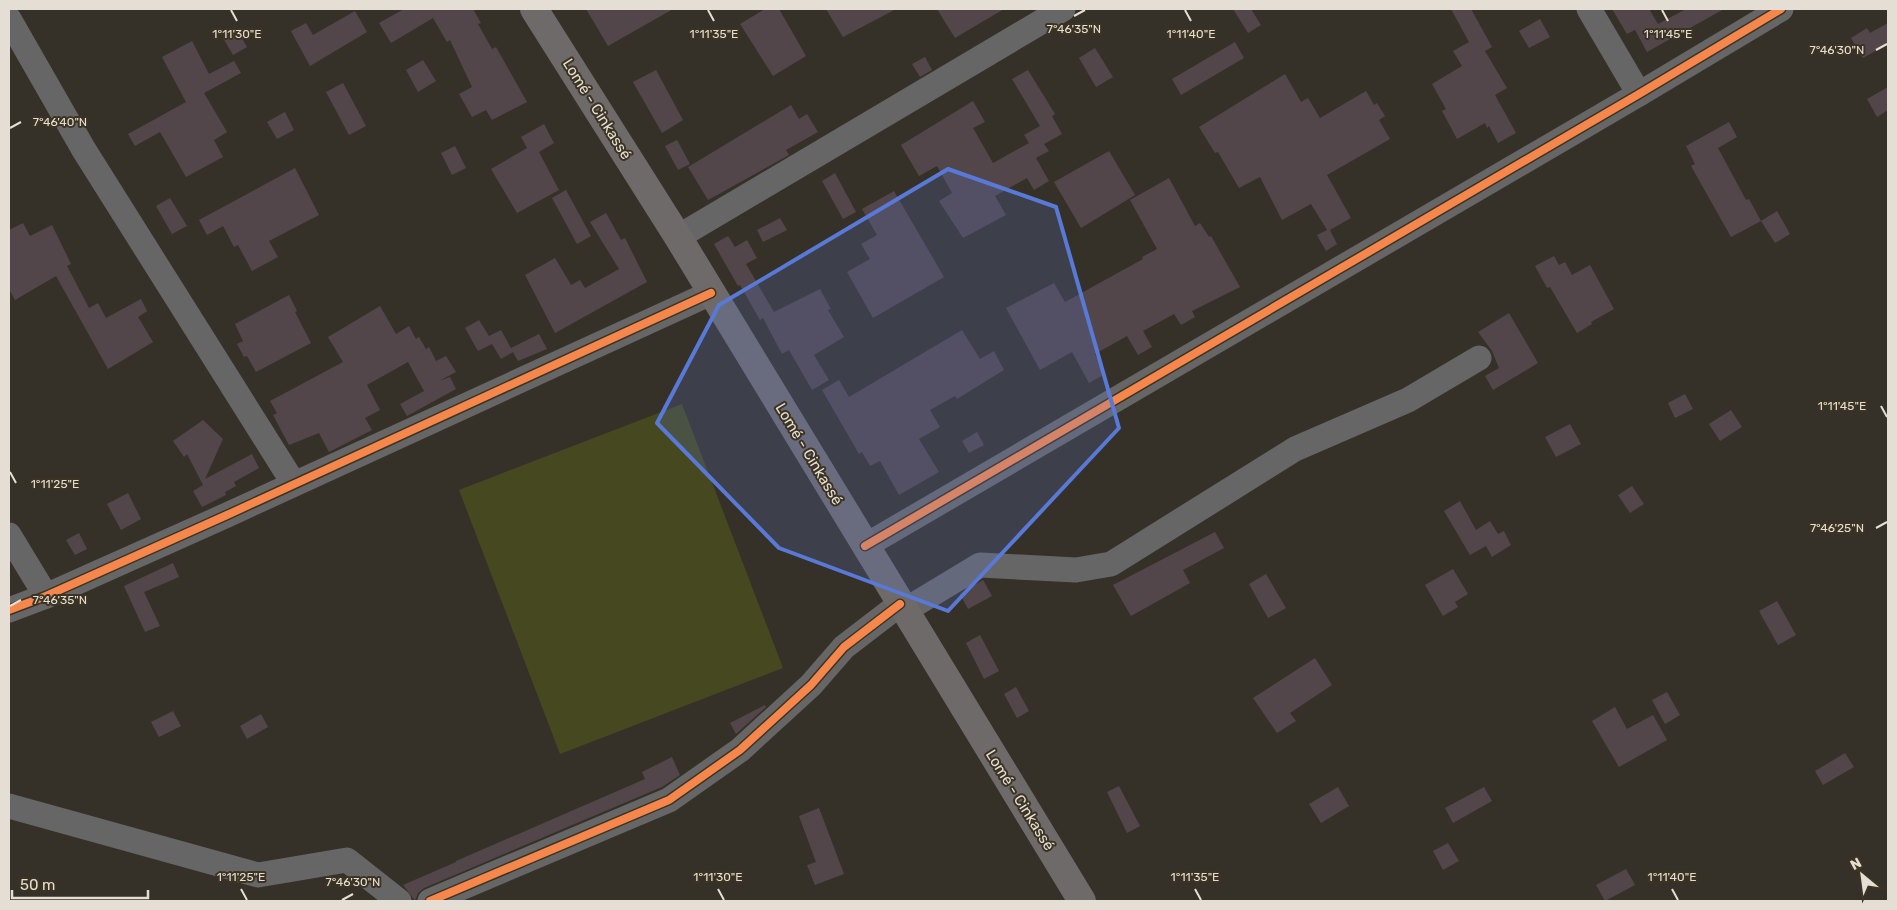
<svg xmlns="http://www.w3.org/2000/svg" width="1897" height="910" font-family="Rubik,sans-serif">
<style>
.pitch{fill:#464920}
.building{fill:#52464a}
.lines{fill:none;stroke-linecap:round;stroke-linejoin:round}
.minor{stroke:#676666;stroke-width:25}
.highway{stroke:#6d6a69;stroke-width:28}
.cycleway-casing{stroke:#3c3322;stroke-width:11}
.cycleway{stroke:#f5874c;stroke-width:8}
.marked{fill:#5979d7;fill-opacity:0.2;stroke:#5979d7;stroke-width:4;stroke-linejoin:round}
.ticks{fill:none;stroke:#e4ded4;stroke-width:2}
.labels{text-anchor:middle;stroke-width:4;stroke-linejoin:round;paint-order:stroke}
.street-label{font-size:15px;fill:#e4ded4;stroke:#3c3322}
.ticks-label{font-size:12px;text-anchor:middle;fill:#e4ded4;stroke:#3c3322;stroke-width:4;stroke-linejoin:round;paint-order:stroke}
</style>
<rect width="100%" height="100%" fill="#363128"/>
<polygon class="pitch" points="682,404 783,668 560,754 459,490"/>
<g class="building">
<polygon points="404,9 473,9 481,23 478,24 492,49 496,47 527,102 492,120 486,110 472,117 459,94 472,87 450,40 447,42 433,18 391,43 379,23"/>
<polygon points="586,9 673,9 608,46"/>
<polygon points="765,9 779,9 806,56 773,76 740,24"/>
<polygon points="826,9 896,9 843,37"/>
<polygon points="937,9 1004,9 955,38"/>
<polygon points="1233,9 1251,9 1261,25 1248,33"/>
<polygon points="1451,9 1471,9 1492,47 1485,51 1507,88 1495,95 1516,133 1498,143 1489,126 1487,128 1485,123 1457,139 1442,111 1446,109 1432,84 1462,66 1453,51 1469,42"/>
<polygon points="1612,9 1649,9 1658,24 1686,9 1724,9 1647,52 1635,30 1627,34"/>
<polygon points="355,11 367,32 310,66 291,31 306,23 313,35"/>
<polygon points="1540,19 1550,37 1529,48 1519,31"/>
<polygon points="1888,23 1888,44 1863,58 1851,38 1867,28 1870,33"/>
<polygon points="237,30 247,47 233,55 223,38"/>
<polygon points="192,41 209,74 234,61 241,73 204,93 227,132 214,140 223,157 186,177 160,132 135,146 128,134 186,102 162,57"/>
<polygon points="1235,42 1244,58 1181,95 1172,79"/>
<polygon points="1095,48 1113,77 1096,87 1079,58"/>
<polygon points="925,57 932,70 920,77 912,64"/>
<polygon points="423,60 436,81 418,92 406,70"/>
<polygon points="656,70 683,120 662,133 633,82"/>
<polygon points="1028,70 1055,114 1052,116 1062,134 1044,144 1049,151 1036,158 1049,181 1034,190 1027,178 995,196 1006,215 963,238 939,201 952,193 937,166 919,176 901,145 973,101 985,122 973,128 993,163 1029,143 1024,135 1040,126 1012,79"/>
<polygon points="1285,74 1301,102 1308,98 1320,118 1366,91 1374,105 1377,103 1385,116 1379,120 1390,139 1327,175 1351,218 1330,230 1337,244 1326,251 1317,235 1327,230 1311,204 1282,220 1260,177 1239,188 1218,152 1215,153 1199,127"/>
<polygon points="343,83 366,126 349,135 326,92"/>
<polygon points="1888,87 1888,110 1877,117 1867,99"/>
<polygon points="791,105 799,119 807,114 818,132 786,150 789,155 708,200 688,167"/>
<polygon points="285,112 294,130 277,139 267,122"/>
<polygon points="1729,122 1737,137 1718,148 1746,200 1749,199 1761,221 1731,237 1691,166 1695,164 1686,146"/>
<polygon points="544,124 554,143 539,152 559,190 517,213 491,169 527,148 521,137"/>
<polygon points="677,140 690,164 678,170 665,146"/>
<polygon points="455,146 466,168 452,175 441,153"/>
<polygon points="1109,151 1135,195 1081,228 1054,182"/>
<polygon points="295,168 319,215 269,241 278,257 252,271 238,245 234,247 223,226 207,235 199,220"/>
<polygon points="835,173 856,212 843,219 822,181"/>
<polygon points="1169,178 1195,226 1200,223 1209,237 1211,236 1240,287 1192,311 1195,317 1181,325 1174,314 1143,331 1152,347 1138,355 1127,336 1095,354 1105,374 1089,383 1072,352 1040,370 1006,308 1054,283 1065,302 1143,259 1142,257 1157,249 1130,200"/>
<polygon points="566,190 591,236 577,244 552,198"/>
<polygon points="894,191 944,277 873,318 847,272 870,259 861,244 877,235 862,209"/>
<polygon points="170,198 187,226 172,234 156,206"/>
<polygon points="1777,211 1790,234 1775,243 1761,221"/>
<polygon points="606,213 621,240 625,238 647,282 555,333 525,275 555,258 571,285 580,280 585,288 619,269 590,222"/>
<polygon points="780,218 787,230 763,242 757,230"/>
<polygon points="23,223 30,236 52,225 71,264 67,266 89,308 98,303 106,318 141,299 147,311 138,317 153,342 108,369 56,276 15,300 9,289 9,230"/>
<polygon points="728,236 735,247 747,240 757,258 746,264 774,312 820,289 831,309 828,310 844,337 814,355 829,380 812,390 789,350 782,354 763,318 760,320 740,285 738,286 714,244"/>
<polygon points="1554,256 1559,265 1565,262 1572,275 1590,265 1614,309 1591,322 1592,324 1577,333 1550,287 1547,288 1535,266"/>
<polygon points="289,295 297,311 295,312 311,343 256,372 247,356 244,357 237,344 243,341 235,324"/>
<polygon points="380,306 396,334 409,326 416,339 419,337 426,349 429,347 436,361 446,356 456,372 439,381 450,377 456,389 407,416 400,404 424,391 408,362 367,385 380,410 365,418 372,430 329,452 319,433 289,445 273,415 277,413 270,401 343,362 328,337"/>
<polygon points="1509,313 1538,363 1493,390 1485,376 1499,368 1492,351 1478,332"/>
<polygon points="479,320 489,336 501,330 512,350 511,348 539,334 547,349 518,361 513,352 501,359 492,344 478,351 465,328"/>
<polygon points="962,330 980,359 994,351 1004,370 957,399 955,396 930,410 940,427 919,439 939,472 899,495 880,461 870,466 862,452 859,454 822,390 839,380 849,397"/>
<polygon points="1685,394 1693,409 1675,418 1668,403"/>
<polygon points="1731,410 1742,427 1720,441 1709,424"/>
<polygon points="203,420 223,439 205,479 252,454 259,468 234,482 236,486 225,492 226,495 202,507 193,491 203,485 187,454 184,457 173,441"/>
<polygon points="1570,424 1581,444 1556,457 1545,437"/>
<polygon points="977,432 984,445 969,453 962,441"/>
<polygon points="1632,486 1644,504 1630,513 1618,495"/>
<polygon points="128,493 141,519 121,530 107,504"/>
<polygon points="1460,501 1476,530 1490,521 1498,534 1504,531 1511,545 1492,557 1486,546 1470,555 1444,511"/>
<polygon points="1215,532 1224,548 1183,570 1190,583 1131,616 1113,585"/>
<polygon points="79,533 87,549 75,555 66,540"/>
<polygon points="173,563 179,577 144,592 160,626 145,632 124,586"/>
<polygon points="1453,569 1468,594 1455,602 1458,607 1443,616 1425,585"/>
<polygon points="1266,574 1286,608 1268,618 1249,584"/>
<polygon points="983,580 992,596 968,609 960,594"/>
<polygon points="1777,601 1796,635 1778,645 1759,611"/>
<polygon points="980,635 999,671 984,679 966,643"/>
<polygon points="1315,658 1332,685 1290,713 1296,721 1277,733 1253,698"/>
<polygon points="1016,687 1029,711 1017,718 1004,694"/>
<polygon points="1667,692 1680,715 1665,724 1652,700"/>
<polygon points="765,705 766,707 736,734 730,723"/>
<polygon points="1615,707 1627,729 1653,715 1667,740 1619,767 1592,721"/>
<polygon points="173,711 181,726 159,737 151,722"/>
<polygon points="261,714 268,727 247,739 240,726"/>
<polygon points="1845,753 1854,767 1823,785 1815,771"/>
<polygon points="672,757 680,775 662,787 424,888 418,893 415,901 404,886 403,885 456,862 456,861 645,779 642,772"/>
<polygon points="1119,786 1140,826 1127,833 1107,792"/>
<polygon points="1338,787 1349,806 1321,823 1309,804"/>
<polygon points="1484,787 1492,801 1453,823 1445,808"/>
<polygon points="819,808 844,874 815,885 807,865 816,862 799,816"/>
<polygon points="1448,843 1459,861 1443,870 1433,851"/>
<polygon points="1626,869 1635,885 1605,901 1596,885"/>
</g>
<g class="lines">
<g class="minor">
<polyline points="1589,9 1639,94"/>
<polyline points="9,19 84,150 294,484"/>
<polyline points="678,237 1063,9"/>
<polyline points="9,535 46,596"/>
<polyline points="865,546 1639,94 1781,9"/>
<polyline points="9,610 46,596 227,515 711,293"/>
<polyline points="904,611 980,565 1076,570 1111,564 1295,449 1408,400 1479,358"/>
<polyline points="9,806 258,875 347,860 399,901"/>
<polyline points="430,901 669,800 740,750 811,685 844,647 900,604"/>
</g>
<polyline class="highway" points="534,9 678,237 1082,901"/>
<g class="cycleway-casing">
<g id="cycleway">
<polyline points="865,546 1639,94 1781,9"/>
<polyline points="9,610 46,596 227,515 711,293"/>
<polyline points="430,901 669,800 740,750 811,685 844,647 900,604"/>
</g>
</g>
<use href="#cycleway" class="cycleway"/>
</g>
<path class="marked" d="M948,169l108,38 63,221 -171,183 -169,-63 -122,-125 62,-118z"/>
<path class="ticks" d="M231,10l6,11M708,10l6,11M1185,10l6,11M1662,10l6,11M1074,16l11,-6M1876,50l11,-6M10,128l11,-6M1881,406l6,11M10,472l6,11M1876,528l11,-6M10,606l11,-6M241,889l6,11M718,889l6,11M1195,889l6,11M1672,889l6,11M342,900l11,-6"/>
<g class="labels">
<g class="street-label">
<text transform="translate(597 109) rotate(58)" y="5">Lomé - Cinkassé</text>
<text transform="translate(809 454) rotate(59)" y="5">Lomé - Cinkassé</text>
<text transform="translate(1020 800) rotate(58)" y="5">Lomé - Cinkassé</text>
</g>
</g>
<g class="ticks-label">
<text x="1074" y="33">7°46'35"N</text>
<text x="237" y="38">1°11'30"E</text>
<text x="714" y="38">1°11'35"E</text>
<text x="1191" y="38">1°11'40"E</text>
<text x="1668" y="38">1°11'45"E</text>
<text x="1837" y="54">7°46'30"N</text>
<text x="60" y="126">7°46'40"N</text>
<text x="1842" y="410">1°11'45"E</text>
<text x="55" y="488">1°11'25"E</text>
<text x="1837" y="532">7°46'25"N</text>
<text x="60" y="604">7°46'35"N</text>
<text x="241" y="881">1°11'25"E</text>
<text x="718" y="881">1°11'30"E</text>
<text x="1195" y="881">1°11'35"E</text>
<text x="1672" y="881">1°11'40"E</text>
<text x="353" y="886">7°46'30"N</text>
</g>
<rect width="1897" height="910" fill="none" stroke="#e4ded4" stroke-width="20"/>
<g transform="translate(1862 875) rotate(331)" stroke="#3c3322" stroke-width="4" paint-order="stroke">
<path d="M0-4L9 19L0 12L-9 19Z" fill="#e4ded4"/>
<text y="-8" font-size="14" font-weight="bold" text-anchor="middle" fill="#e4ded4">N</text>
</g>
<path d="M12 890v8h136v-8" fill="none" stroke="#e4ded4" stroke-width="2.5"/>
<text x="20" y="890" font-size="15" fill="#e4ded4" stroke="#3c3322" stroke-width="4" paint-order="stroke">50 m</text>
</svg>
